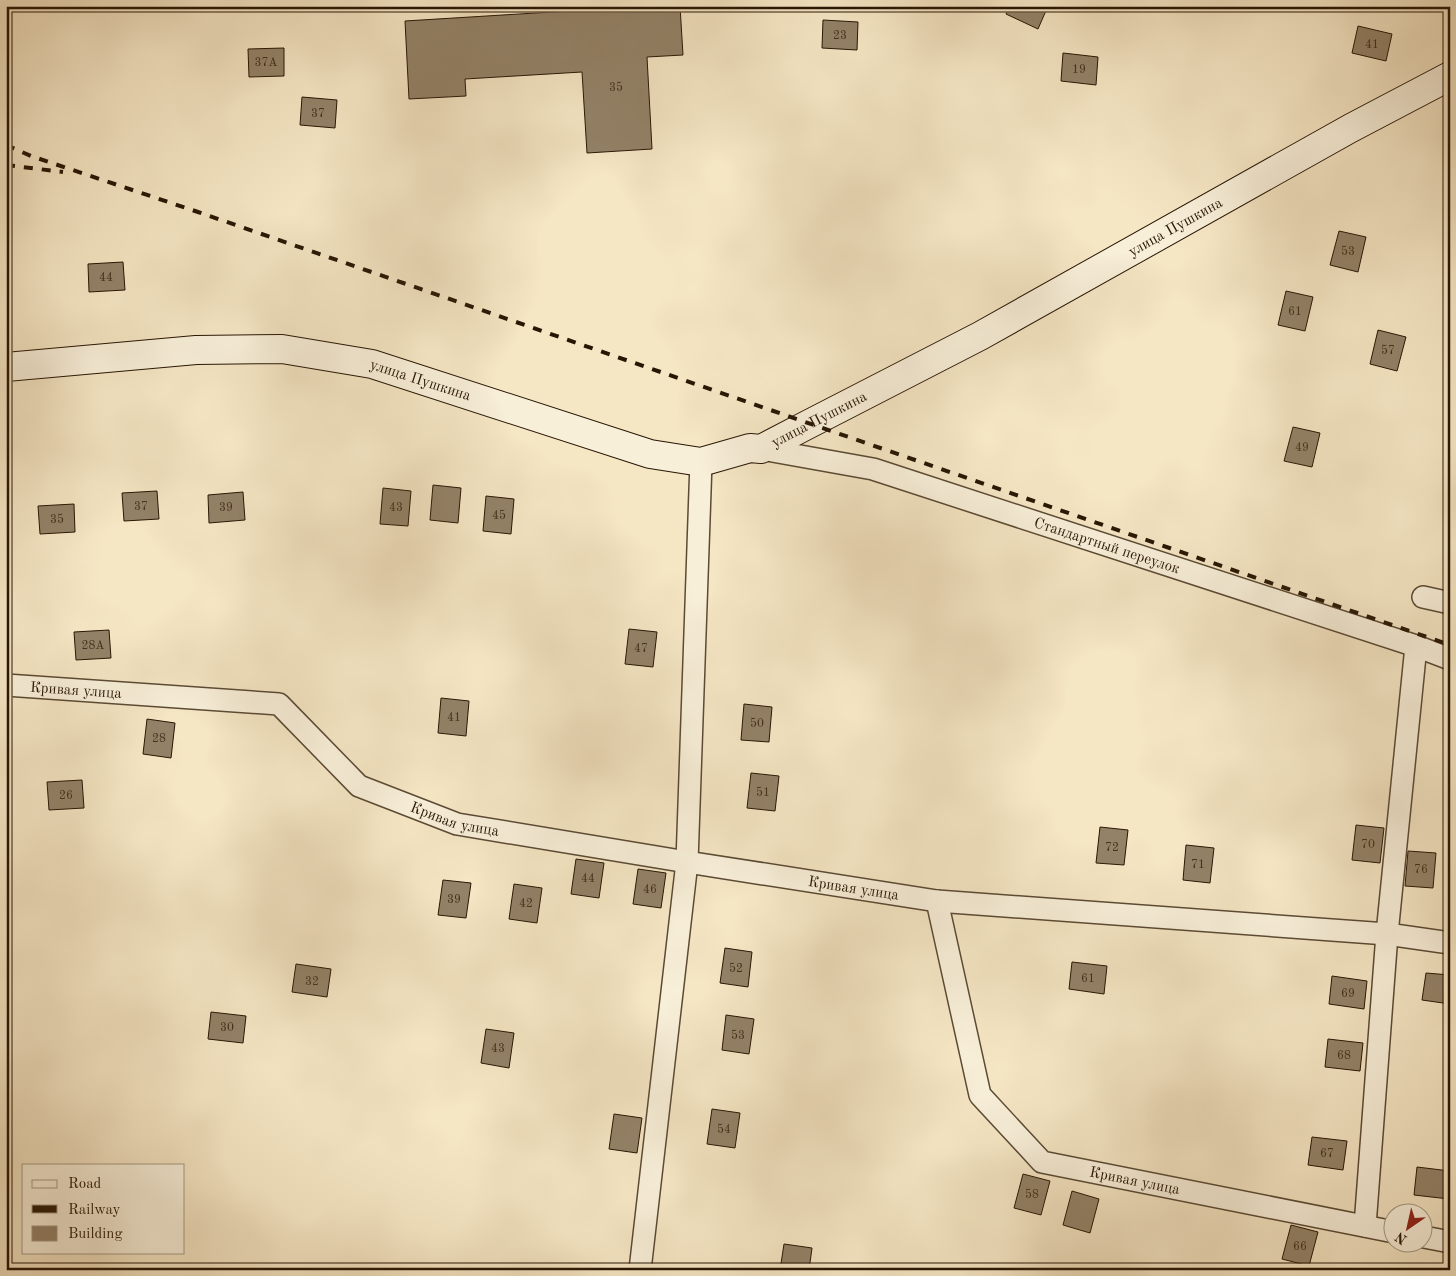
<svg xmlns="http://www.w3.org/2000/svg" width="1456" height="1276" font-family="'Old Standard TT',serif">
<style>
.building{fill:#938268;stroke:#281604}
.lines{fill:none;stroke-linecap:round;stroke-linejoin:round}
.minor-casing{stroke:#5b4a34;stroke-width:24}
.secondary-casing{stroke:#281604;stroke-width:30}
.minor{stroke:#f8efd9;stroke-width:21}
.secondary{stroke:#f8efd9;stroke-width:28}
.rail{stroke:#281604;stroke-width:4;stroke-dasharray:9 9;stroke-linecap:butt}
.labels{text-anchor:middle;stroke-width:4.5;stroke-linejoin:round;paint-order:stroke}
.number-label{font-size:12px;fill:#43311d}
.street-label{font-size:15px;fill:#281604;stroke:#f8efd9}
</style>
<rect width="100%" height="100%" fill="#f5e6c4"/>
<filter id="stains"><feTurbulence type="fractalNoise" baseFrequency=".004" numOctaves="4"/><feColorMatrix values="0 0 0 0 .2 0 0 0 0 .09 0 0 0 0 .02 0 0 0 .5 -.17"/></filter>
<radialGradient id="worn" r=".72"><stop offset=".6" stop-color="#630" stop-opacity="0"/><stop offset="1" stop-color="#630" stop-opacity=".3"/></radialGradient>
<g class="building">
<polygon points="650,6 680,6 683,55 647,57 652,149 587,153 582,72 465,79 466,96 409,99 405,21"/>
<polygon points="1009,6 1048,6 1038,29 1006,14"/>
<polygon points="823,20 858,22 857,50 822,48"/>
<polygon points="1358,26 1392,34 1386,61 1352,53"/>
<polygon points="284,48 284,76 249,77 248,49"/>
<polygon points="1063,53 1098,57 1096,85 1061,81"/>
<polygon points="302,97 337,100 335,128 300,125"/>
<polygon points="1339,231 1366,237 1358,272 1330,265"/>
<polygon points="123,262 125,290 89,292 88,264"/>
<polygon points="1286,291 1313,297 1305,331 1278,325"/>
<polygon points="1378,330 1406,337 1397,371 1370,364"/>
<polygon points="1293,427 1320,433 1312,467 1284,461"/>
<polygon points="433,485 461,488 458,523 430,520"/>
<polygon points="383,488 411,491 408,526 380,524"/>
<polygon points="157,491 159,519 124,521 122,493"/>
<polygon points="243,492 245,520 209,523 208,495"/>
<polygon points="486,496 514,499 511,534 483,531"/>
<polygon points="74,504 75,532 40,534 38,506"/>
<polygon points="629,629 657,632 653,667 625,664"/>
<polygon points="109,630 111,658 76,660 74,632"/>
<polygon points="441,698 469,701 466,736 438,733"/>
<polygon points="744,704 772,707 769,742 741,740"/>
<polygon points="147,719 175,723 171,758 143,754"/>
<polygon points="751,773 779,776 775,811 747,808"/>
<polygon points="82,780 84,808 49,810 47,782"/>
<polygon points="1356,825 1384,828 1380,863 1352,860"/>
<polygon points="1100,827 1128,830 1124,865 1096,863"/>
<polygon points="1186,845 1214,848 1210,883 1183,880"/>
<polygon points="1408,851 1436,853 1433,888 1405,886"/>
<polygon points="576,859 604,863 599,898 571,894"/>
<polygon points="638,869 666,873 661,908 633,904"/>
<polygon points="443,880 471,883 466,918 438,915"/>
<polygon points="514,884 542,888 537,923 509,919"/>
<polygon points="725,948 752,952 748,987 720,983"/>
<polygon points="1072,962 1107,966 1104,994 1069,989"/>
<polygon points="296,964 331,969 327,997 292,992"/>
<polygon points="1426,973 1450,975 1450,1004 1422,1000"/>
<polygon points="1332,976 1367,981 1364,1009 1329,1004"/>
<polygon points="211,1012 246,1016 243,1043 208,1039"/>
<polygon points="726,1015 754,1019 749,1054 722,1050"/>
<polygon points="486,1029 514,1033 509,1068 481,1063"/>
<polygon points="1328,1039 1363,1043 1360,1071 1325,1067"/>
<polygon points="712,1109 740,1113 735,1148 707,1144"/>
<polygon points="614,1114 642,1118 637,1153 609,1149"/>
<polygon points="1312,1137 1347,1141 1343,1170 1308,1165"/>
<polygon points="1417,1167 1450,1171 1449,1199 1414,1195"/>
<polygon points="1023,1174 1050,1181 1041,1215 1014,1208"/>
<polygon points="1072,1191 1099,1199 1090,1233 1063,1225"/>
<polygon points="1291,1225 1318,1232 1309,1266 1282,1259"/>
<polygon points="784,1244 812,1248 809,1270 780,1270"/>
</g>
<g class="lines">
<g class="minor-casing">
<g id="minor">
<path id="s1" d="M761,449l112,20 543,177 34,13"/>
<polyline points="1423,597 1450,603"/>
<path id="s2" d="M6,685l273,19 80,82 98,38 230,38 250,39 43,194 62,67 352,70"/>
<polyline points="937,901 1387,934 1450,943"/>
<polyline points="1365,1226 1387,934 1416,646"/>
<polyline points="1424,1237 1450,1242"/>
<polyline points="640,1270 687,862 701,462"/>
</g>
</g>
<g class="secondary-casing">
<g id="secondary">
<path id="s3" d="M6,367l190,-17 86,-1 90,15 278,90 51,8 49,-14 11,1 48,-25 171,-88 371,-208 99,-52"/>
</g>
</g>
<use href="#minor" class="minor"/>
<use href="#secondary" class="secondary"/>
<g class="rail">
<polyline points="6,145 31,156 198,212 1450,645"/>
<polyline points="6,165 63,172"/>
</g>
</g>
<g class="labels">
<g class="number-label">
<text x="840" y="39">23</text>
<text x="1372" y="48">41</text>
<text x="266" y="66">37А</text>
<text x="1079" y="73">19</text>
<text x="616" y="91">35</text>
<text x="318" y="117">37</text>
<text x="1348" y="255">53</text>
<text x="106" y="281">44</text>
<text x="1295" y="315">61</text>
<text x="1388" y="354">57</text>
<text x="1302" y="451">49</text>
<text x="141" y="510">37</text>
<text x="226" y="511">39</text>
<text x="396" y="511">43</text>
<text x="499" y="519">45</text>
<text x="57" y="523">35</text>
<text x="93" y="649">28А</text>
<text x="641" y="652">47</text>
<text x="454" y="721">41</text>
<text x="757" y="727">50</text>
<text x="159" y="742">28</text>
<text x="763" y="796">51</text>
<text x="66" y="799">26</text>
<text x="1368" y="848">70</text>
<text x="1112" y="851">72</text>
<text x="1198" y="868">71</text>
<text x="1421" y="873">76</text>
<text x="588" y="882">44</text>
<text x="650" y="893">46</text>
<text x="454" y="903">39</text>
<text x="526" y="907">42</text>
<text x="736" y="972">52</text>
<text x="1088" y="982">61</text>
<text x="312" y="985">32</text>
<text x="1348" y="997">69</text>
<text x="227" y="1031">30</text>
<text x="738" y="1039">53</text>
<text x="498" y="1052">43</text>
<text x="1344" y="1059">68</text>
<text x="724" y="1133">54</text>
<text x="1327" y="1157">67</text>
<text x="1032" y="1198">58</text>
<text x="1300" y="1250">66</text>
</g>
<g class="street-label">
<text dy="5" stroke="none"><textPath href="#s3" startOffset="1244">улица Пушкина</textPath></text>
<text dy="5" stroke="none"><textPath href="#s3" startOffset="419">улица Пушкина</textPath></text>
<text dy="5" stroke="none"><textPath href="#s3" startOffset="839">улица Пушкина</textPath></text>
<text dy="5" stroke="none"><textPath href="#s1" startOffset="360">Стандартный переулок</textPath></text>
<text dy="5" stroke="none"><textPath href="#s2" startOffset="70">Кривая улица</textPath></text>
<text dy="5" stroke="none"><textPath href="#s2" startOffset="490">Кривая улица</textPath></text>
<text dy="5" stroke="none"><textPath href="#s2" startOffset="895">Кривая улица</textPath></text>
<text dy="5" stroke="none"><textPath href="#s2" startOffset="1364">Кривая улица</textPath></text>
</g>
</g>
<rect width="1456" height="1276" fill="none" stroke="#f5e6c4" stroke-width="25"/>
<rect x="8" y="8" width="1441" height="1261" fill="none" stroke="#281604" stroke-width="2.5"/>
<rect x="12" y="12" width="1431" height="1251" fill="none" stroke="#281604"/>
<rect x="22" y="1164" width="162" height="90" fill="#f8efd9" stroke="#a59884"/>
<rect x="32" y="1180" width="25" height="8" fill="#f8efd9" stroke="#a59884"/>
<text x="68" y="1188" font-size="15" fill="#281604">Road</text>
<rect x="32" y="1205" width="25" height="8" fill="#281604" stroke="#a59884"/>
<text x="68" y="1214" font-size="15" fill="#281604">Railway</text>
<rect x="32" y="1226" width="25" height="15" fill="#938268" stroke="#a59884"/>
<text x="68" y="1238" font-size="15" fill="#281604">Building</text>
<g transform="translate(1408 1228) rotate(214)"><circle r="24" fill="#f8efd9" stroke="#a59884"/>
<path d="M0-4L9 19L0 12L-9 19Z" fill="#8f2418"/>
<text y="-8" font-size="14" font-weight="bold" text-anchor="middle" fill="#281604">N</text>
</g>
<rect width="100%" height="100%" filter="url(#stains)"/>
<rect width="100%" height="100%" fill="url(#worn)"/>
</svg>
